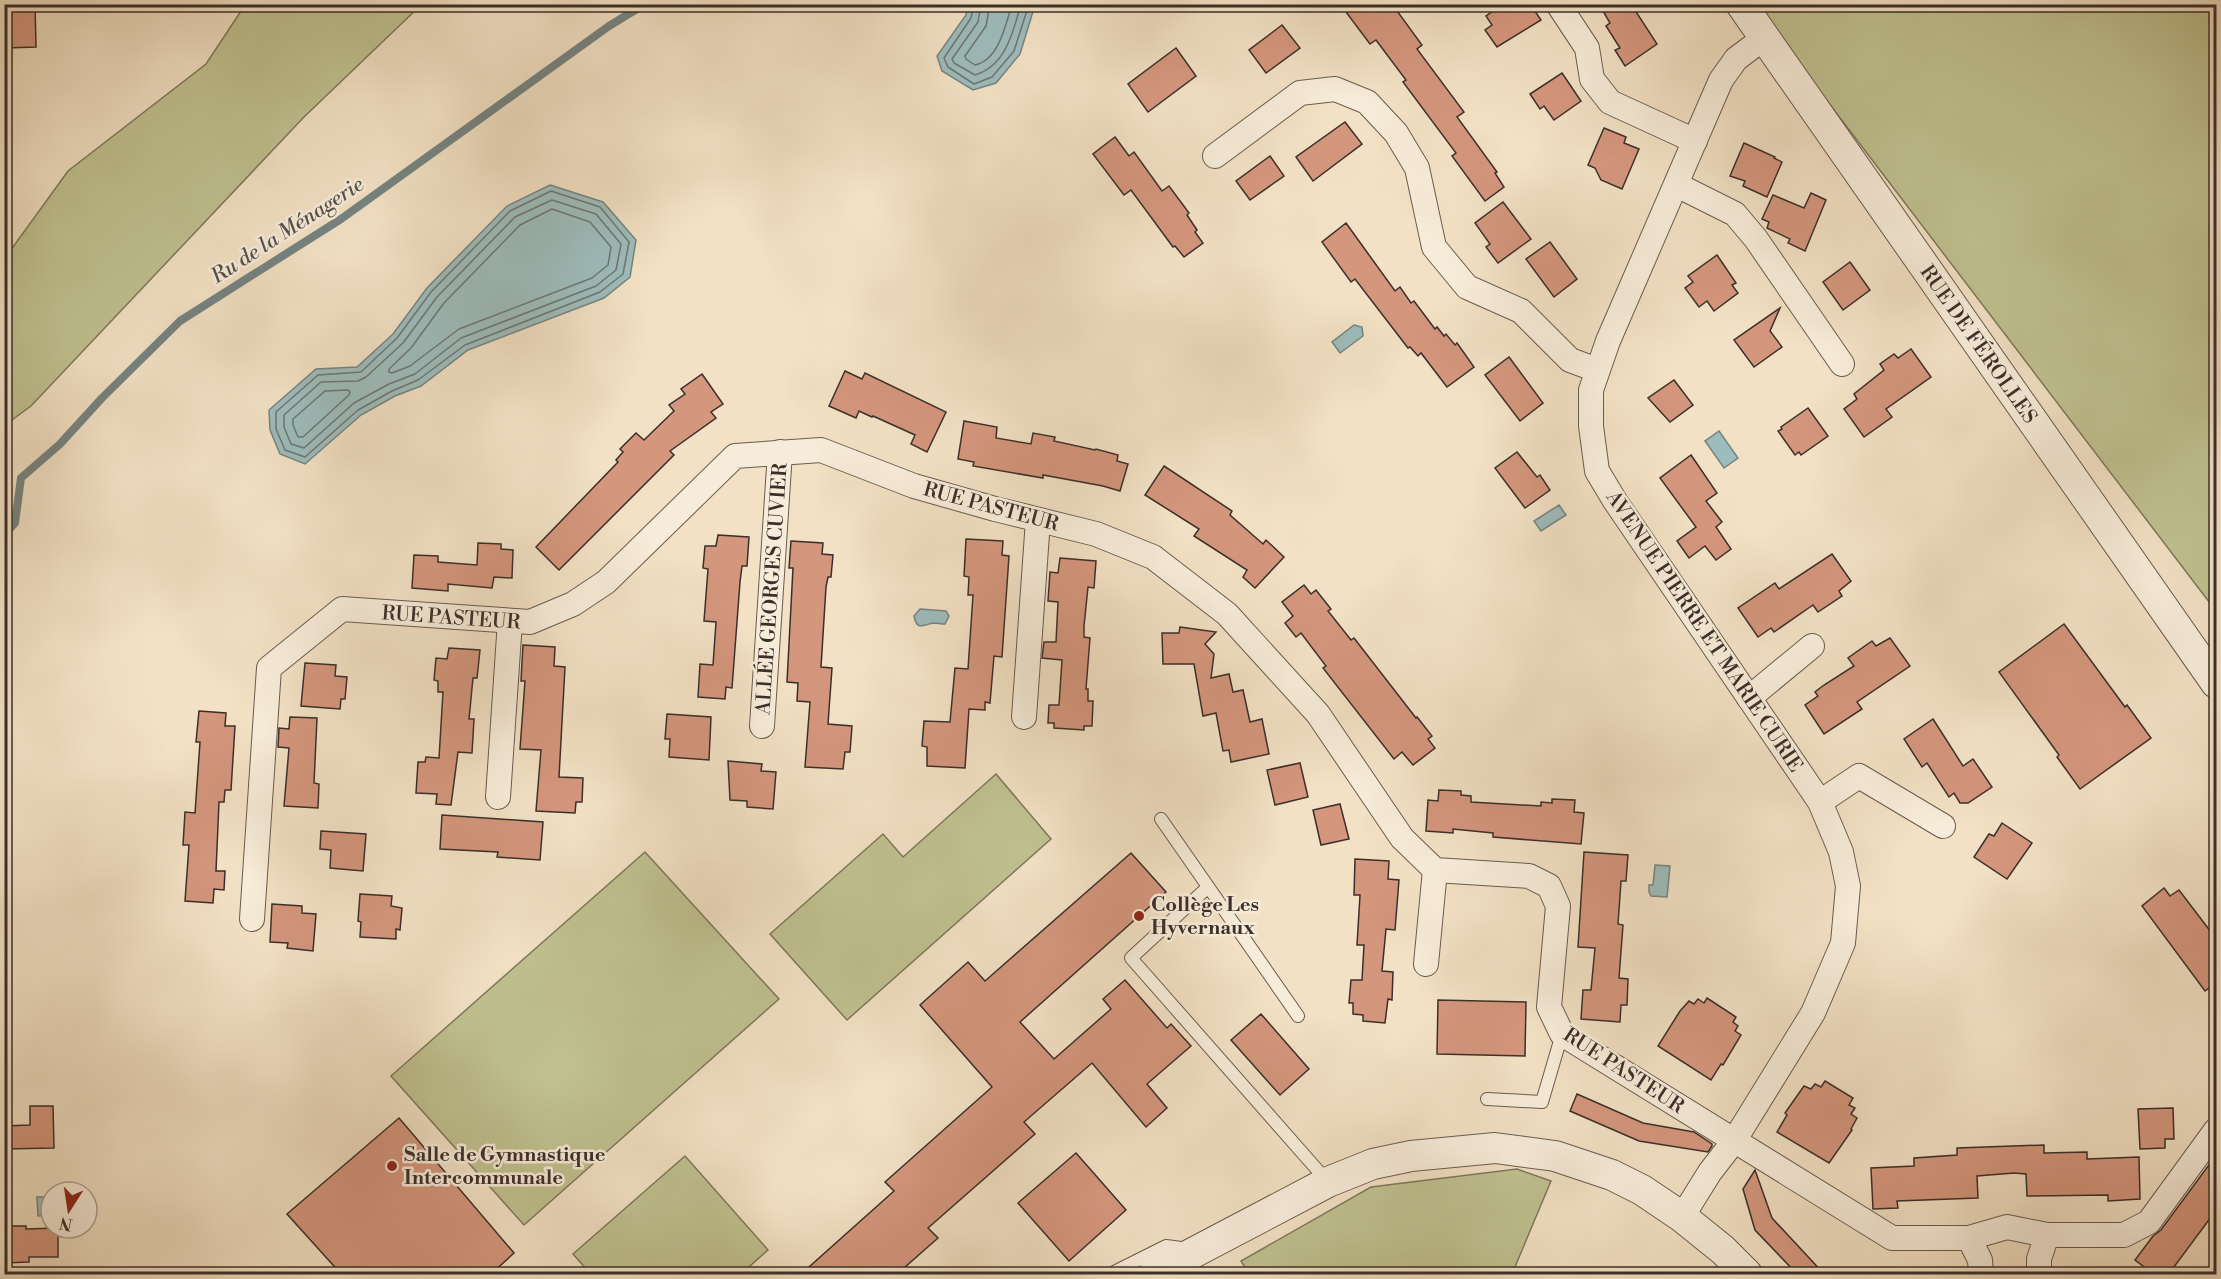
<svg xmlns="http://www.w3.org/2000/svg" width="2221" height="1279" font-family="'Libre Bodoni',serif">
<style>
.green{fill:#c0c190;stroke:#7e785d;stroke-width:1.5}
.water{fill:#9dbcbc;stroke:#768482;stroke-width:1.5}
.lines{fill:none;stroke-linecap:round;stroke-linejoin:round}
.shore{stroke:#6c7673;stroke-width:1.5}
.stream{stroke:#768482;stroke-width:8}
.building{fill:#d4967d;stroke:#3b2f2a;stroke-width:1.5}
.service-casing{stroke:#695c50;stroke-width:14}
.minor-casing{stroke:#695c50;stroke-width:26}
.tertiary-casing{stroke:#695c50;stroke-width:32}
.service{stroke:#f7ecd9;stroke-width:12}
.minor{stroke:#f7ecd9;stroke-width:24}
.tertiary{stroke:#f7ecd9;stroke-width:30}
.poi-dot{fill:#8f2418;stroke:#f7ecd9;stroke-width:2}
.labels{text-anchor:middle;stroke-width:5;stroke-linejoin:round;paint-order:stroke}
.street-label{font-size:20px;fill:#3b2f2a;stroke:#f7ecd9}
.poi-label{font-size:20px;font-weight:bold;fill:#3b2f2a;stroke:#f7ecd9;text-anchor:start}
.water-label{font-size:21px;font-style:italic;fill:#54524e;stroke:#f7ecd9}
</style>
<rect width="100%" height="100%" fill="#f2e1c4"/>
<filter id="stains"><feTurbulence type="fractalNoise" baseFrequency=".00333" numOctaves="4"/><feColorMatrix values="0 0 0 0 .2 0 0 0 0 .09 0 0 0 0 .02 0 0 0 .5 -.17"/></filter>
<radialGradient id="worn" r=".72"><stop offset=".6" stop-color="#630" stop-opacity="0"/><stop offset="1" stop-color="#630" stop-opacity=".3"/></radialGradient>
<g class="green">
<polygon points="245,5 421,5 304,117 31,406 5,425 5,258 68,171 206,64"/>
<polygon points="1754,5 2216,5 2216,611"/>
<polygon points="996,774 1051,839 847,1020 770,934 883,834 903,857"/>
<polygon points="645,852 779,999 524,1225 391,1076"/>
<polygon points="685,1156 768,1250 741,1274 585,1274 588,1271 573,1254"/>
<polygon points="1517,1169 1551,1181 1512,1274 1249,1274 1241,1261 1371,1187"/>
</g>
<g class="water">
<polygon points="968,5 1035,5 1020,54 996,83 973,90 942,71 937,56 966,15"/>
<polygon points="550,185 603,202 636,240 630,277 604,298 468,350 421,386 395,396 361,415 305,464 280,454 270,430 269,410 316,369 357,367 393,334 427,288 507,206"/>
<polygon points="1354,325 1362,327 1363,336 1340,353 1332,342"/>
<polygon points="1719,431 1738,458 1724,468 1705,441"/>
<polygon points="1559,505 1566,515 1541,531 1534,521"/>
<path d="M920,609l26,2 3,5 -4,8c-4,0 -8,-1 -11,-1 -10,1 -17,9 -20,-7z"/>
<polygon points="1655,865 1670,866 1667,897 1651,896 1649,892 1649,885 1653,885"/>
<polygon points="37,1197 51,1197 51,1215 38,1216"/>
</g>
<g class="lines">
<g class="shore">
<polyline points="974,4 971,18 944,58 948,67 974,84 992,77 1014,51 1029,4"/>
<path d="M981,4l-3,18 -26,37 2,4 21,12c31,-9 38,-43 46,-71"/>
<path d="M990,4l-4,22 -21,30 1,3 9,6c24,-5 31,-41 37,-61"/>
<polygon points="551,191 600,207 629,242 623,274 600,292 465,345 418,380 392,391 358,410 305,457 285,450 276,429 276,412 318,375 361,372 397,338 431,292 510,211"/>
<polygon points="552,200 596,214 621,244 616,270 596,286 461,338 415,374 389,384 354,403 304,448 291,444 284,427 284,415 321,382 358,381 366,377 403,343 437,297 515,217"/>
<polygon points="552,209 590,222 611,247 608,265 592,278 459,329 410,366 392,373 389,372 389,369 411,348 444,303 520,225"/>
<polygon points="348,390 350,392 349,395 303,437 298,437 293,425 293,419 325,391"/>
</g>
<polyline class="stream" points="4,535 15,523 21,478 60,444 102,398 180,321 341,219 609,26 645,4"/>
</g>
<g class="building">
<polygon points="5,4 35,4 36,47 6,48"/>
<polygon points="1340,4 1392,4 1422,45 1417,49 1464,112 1457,117 1497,172 1495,173 1504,187 1485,201 1452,156 1456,153 1403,82 1406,80 1376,40 1370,44"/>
<polygon points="1503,4 1530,4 1541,20 1497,47 1485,30 1492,25 1486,16"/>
<polygon points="1599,4 1631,4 1657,44 1625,66 1615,50 1620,48 1606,26 1610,23"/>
<polygon points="1282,25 1300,48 1266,73 1249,50"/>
<polygon points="1176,48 1196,76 1148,112 1128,84"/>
<polygon points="1562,73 1581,101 1554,120 1544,106 1540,109 1530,94"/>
<polygon points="1345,122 1362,144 1313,181 1296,157"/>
<polygon points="1604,128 1626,137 1624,143 1639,149 1622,189 1601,180 1595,168 1588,165"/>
<polygon points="1115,137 1129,156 1134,152 1162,191 1169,186 1189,213 1187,215 1197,230 1195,232 1203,243 1184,257 1175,246 1173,247 1131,190 1124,195 1093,154"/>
<polygon points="1744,143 1775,157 1774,158 1782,162 1767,197 1743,186 1745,181 1730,176"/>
<polygon points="1270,156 1284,176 1250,200 1236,181"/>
<polygon points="1811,193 1826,200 1805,251 1788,243 1790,239 1767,228 1769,222 1762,219 1773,195 1804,208"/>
<polygon points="1503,202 1531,239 1498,263 1486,247 1490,244 1475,223"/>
<polygon points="1346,223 1395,291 1400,287 1411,303 1414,301 1435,329 1437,327 1444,336 1446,334 1455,345 1457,343 1474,367 1447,387 1421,353 1418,356 1410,347 1408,348 1355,279 1351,282 1322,242"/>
<polygon points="1550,242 1577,279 1554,297 1526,259"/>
<polygon points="1717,255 1736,283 1732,285 1738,293 1714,311 1707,301 1699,307 1685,288 1693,282 1688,276"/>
<polygon points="1850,262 1870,290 1843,310 1823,282"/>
<polygon points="1780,308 1770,331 1782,347 1754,367 1734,340"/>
<polygon points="1911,349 1931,377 1886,409 1892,417 1864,437 1844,409 1857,399 1854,394 1884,370 1880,364 1894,354 1898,358"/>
<polygon points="1509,357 1543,403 1520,421 1485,375"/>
<polygon points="845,371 862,379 865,373 946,412 927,452 911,444 915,435 873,416 872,417 859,411 856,418 829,406"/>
<polygon points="702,374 723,404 711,412 716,418 670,451 674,455 559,570 536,547 618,462 616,460 623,452 620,449 636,433 644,440 674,411 669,405 685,394 681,389"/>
<polygon points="1674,380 1693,405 1670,422 1648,398"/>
<polygon points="1808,408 1828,436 1801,455 1799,452 1795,455 1778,431 1782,429 1781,427"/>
<polygon points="964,421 997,427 996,438 1031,444 1033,433 1055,437 1054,441 1095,450 1096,449 1118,455 1117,461 1128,464 1120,491 1103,486 1043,475 1043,478 973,466 974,462 958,459"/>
<polygon points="1517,452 1537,477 1540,475 1550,490 1525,508 1495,468"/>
<polygon points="1691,455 1717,493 1706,501 1722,522 1716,527 1731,549 1716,560 1705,546 1689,558 1677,541 1696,527 1660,478"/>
<polygon points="1164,466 1232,511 1230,515 1263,544 1266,540 1284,557 1255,588 1243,577 1247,570 1194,536 1199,529 1145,495"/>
<polygon points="718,535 749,537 747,566 742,566 740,582 732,688 726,687 725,699 698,697 700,664 713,665 716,622 704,621 708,569 703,568 705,546 716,546"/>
<polygon points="966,539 1003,541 1002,555 1009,556 1002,657 994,656 990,703 985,702 985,710 969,709 965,768 927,766 927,747 922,746 924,721 950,722 955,668 968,669 973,595 968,595 969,577 964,576"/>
<polygon points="791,541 823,543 822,554 833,555 831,577 828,577 826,587 821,667 832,668 828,724 852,726 850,752 845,752 843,769 805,767 810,702 797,701 798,683 787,682 793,568 789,568"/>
<polygon points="478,543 501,544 501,549 513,550 512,578 494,577 492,588 448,584 448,591 412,588 414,555 438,556 438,562 477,565"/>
<polygon points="1832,554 1851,581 1839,591 1842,596 1818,612 1813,605 1774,632 1771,628 1758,637 1738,608 1775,583 1779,589"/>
<polygon points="1060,558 1096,561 1094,588 1088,587 1084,626 1084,637 1090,638 1086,689 1088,689 1088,701 1093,701 1092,726 1084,726 1084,730 1054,728 1054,723 1048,723 1049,705 1059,705 1062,660 1042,658 1044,642 1056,642 1058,602 1048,601 1050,572 1058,573"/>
<polygon points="1304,585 1311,594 1316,590 1331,609 1328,611 1351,640 1354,638 1416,718 1417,717 1432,736 1428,739 1435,748 1413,765 1402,752 1394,759 1323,668 1326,666 1301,633 1296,637 1285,623 1293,616 1282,602"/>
<polygon points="2064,624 2125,707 2127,705 2151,738 2080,789 2057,757 2059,755 1999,672"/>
<polygon points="1180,627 1216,632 1205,644 1214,654 1211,678 1229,674 1233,692 1243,690 1250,722 1262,719 1269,754 1231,762 1229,750 1223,751 1216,713 1203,716 1194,664 1163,664 1162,633 1179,633"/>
<polygon points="1890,638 1910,666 1857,702 1862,709 1824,734 1805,705 1818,696 1815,692 1824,685 1854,666 1848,658 1872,641 1876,646"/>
<polygon points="523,645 555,647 554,666 565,667 559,777 583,778 582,802 576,802 575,813 536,811 541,750 520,749 525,681 521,681"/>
<polygon points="449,648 480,650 477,678 473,678 469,719 474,719 472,753 458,752 451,805 436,804 437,794 416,793 418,762 425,762 426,757 439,758 443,692 438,692 438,681 434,680 436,658 447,659"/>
<polygon points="305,663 336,665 335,676 347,677 345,699 341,699 340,709 301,706"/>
<polygon points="199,711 226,713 225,726 235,726 231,790 225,790 224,802 219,802 216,871 225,871 224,890 214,889 213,903 185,901 189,845 183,845 185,812 195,813 200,742 196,742"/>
<polygon points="667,714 711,717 709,760 669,757 670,739 665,739"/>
<polygon points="290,717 317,718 314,783 319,784 318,808 284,806 289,748 278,747 279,728 289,729"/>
<polygon points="1933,719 1963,766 1973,759 1992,787 1968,803 1960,803 1954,793 1949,797 1927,763 1922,767 1904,739"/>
<polygon points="728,761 762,764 761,771 776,772 773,809 747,807 747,801 730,800"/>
<polygon points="1300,763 1308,797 1275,805 1267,770"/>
<polygon points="1439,790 1461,791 1461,795 1471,796 1471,802 1541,806 1541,802 1552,803 1552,799 1575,800 1574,812 1584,813 1581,844 1493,837 1493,833 1453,829 1453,833 1426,831 1428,800 1438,801"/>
<polygon points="1340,804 1349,839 1321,845 1313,810"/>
<polygon points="442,815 543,822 540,860 497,857 498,852 440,849"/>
<polygon points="2002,823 2032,843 2007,879 1974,857 1989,834 1994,836"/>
<polygon points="321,831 366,834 363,871 330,868 331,850 320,849"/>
<polygon points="1584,852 1628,855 1626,881 1621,881 1618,924 1623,925 1619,978 1628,979 1627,1005 1621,1005 1620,1022 1581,1019 1583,990 1591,990 1595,948 1578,947"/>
<polygon points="1131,853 1166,892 1020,1022 1054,1059 1111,1009 1103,999 1125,980 1167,1028 1171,1024 1191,1046 1147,1084 1167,1108 1146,1127 1092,1063 1024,1122 1035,1134 928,1228 938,1238 896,1275 800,1275 894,1191 885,1182 992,1087 920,1005 968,962 985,981"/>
<polygon points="1355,859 1389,861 1388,879 1399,880 1395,930 1386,929 1382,971 1393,972 1392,1000 1388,999 1385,1023 1363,1021 1363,1015 1353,1014 1353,1003 1349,1003 1351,980 1362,980 1364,945 1357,945 1360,895 1354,895"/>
<polygon points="2164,888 2170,896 2179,890 2214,936 2211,939 2217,947 2217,982 2205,991 2142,906"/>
<polygon points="360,894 392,896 391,906 402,908 400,930 396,929 396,939 360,937 361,922 358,921"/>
<polygon points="272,904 302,906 302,913 316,914 313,951 287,948 288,943 270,942"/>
<polygon points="1707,998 1736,1017 1733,1022 1738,1026 1735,1031 1741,1035 1723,1065 1721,1064 1711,1080 1658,1046 1680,1011 1689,1001 1694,1004 1698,999 1704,1003"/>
<polygon points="1438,1000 1526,1002 1525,1056 1437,1054"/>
<polygon points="1261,1014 1309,1069 1280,1095 1231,1040"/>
<polygon points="1825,1081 1853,1098 1849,1105 1855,1108 1851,1114 1857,1118 1851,1129 1852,1130 1829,1163 1777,1132 1787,1115 1785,1113 1804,1086 1811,1089 1815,1084 1821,1087"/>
<polygon points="1577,1094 1643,1123 1694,1132 1712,1144 1712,1146 1708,1152 1639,1141 1570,1111"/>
<polygon points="30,1106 53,1106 54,1148 4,1149 4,1126 30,1125"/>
<polygon points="2173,1108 2174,1139 2165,1139 2165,1148 2140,1149 2138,1109"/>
<polygon points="399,1118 514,1253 490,1275 342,1275 287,1214"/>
<polygon points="2044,1145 2044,1153 2087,1152 2087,1159 2139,1157 2140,1199 2108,1201 2108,1195 2027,1196 2026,1174 2014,1173 1977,1176 1978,1198 1897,1201 1898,1208 1873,1209 1871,1168 1914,1166 1914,1158 1957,1155 1957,1148"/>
<polygon points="1076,1153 1126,1210 1069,1261 1018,1203"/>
<polygon points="2217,1154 2217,1209 2168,1275 2155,1275 2135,1260 2153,1236 2161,1230"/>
<polygon points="1755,1170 1772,1218 1825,1275 1798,1275 1755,1230 1743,1189"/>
<polygon points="4,1226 26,1226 26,1229 58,1228 58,1257 29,1257 29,1262 4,1263"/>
</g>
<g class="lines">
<g class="service-casing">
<g id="service">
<polyline points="1161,819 1298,1016"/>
<polyline points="1208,887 1131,958 1328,1182"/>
<polyline points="1487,1099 1542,1102 1562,1034"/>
<polyline points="1110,1274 1166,1246 1189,1249"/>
</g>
</g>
<g class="minor-casing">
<g id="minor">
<polyline points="1558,4 1587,48 1592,79 1610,102 1695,141"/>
<polyline points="1215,156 1300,93 1335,89 1367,102 1396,133 1417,168 1434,247 1467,287 1521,311 1570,360 1597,370"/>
<polyline points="1677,185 1735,214 1756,239 1842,364"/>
<polyline points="1749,698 1812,646"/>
<polyline points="1024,717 1038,520"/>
<polyline points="762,726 780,452"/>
<polyline points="498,797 510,621"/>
<polyline points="1820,802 1859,776 1943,826"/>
<polyline points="252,919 269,668 342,609 530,622 573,604 606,582 735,456 821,450 914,486 995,509 1096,534 1153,557 1227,614 1318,714 1402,838 1435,870 1529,876 1549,886 1558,906 1549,1007 1562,1034 1892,1238 1969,1238 2007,1227 2047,1235 2124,1235 2149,1222 2216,1130"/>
<polyline points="1426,964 1435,870"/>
<polyline points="1682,1217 1710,1172 1734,1141 1813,1013 1843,943 1848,886 1841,852 1820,802 1615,501 1597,471 1591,426 1591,390 1608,341 1721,80 1736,59 1764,38"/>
<polyline points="1969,1238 1980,1260 1981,1274"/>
<polyline points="2039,1274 2039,1259 2047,1235"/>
</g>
</g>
<g class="tertiary-casing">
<g id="tertiary">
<polyline points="1741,4 2216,683"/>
<polyline points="1153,1274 1328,1182 1373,1164 1411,1156 1495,1148 1555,1156 1612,1175 1642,1190 1682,1217 1723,1250 1747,1274"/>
</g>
</g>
<use href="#service" class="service"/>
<use href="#minor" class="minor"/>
<use href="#tertiary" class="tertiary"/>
</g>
<g class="poi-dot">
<circle cx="1139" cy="916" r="6"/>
<circle cx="392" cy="1166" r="6"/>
</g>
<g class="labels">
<g class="street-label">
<text transform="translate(1979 344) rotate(55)" y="7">RUE DE FÉROLLES</text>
<text transform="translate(991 506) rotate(15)" y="7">RUE PASTEUR</text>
<text transform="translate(771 589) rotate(-86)" y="7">ALLÉE GEORGES CUVIER</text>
<text transform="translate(451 617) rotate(4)" y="7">RUE PASTEUR</text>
<text transform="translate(1705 631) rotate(56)" y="7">AVENUE PIERRE ET MARIE CURIE</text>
<text transform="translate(1624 1070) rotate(33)" y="7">RUE PASTEUR</text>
</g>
<g class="poi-label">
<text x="1151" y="911">Collège Les<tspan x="1151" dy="23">Hyvernaux</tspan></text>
<text x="404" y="1161">Salle de Gymnastique<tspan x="404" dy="23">Intercommunale</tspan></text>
</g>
<g class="water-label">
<text transform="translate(287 230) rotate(-33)" y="7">Ru de la Ménagerie</text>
</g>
</g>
<rect width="2221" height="1279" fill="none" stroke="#f2e1c4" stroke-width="24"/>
<rect x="6" y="6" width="2209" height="1267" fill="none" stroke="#3b2f2a" stroke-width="3"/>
<rect x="12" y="12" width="2197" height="1255" fill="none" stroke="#3b2f2a" stroke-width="1.5"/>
<g transform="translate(69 1210) rotate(192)"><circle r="28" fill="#f7ecd9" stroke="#aca093" stroke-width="1.5"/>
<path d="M0-4.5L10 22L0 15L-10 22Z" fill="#8f2418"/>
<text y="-9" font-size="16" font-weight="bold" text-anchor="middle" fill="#3b2f2a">N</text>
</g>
<rect width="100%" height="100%" filter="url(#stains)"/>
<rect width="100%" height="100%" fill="url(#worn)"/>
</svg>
